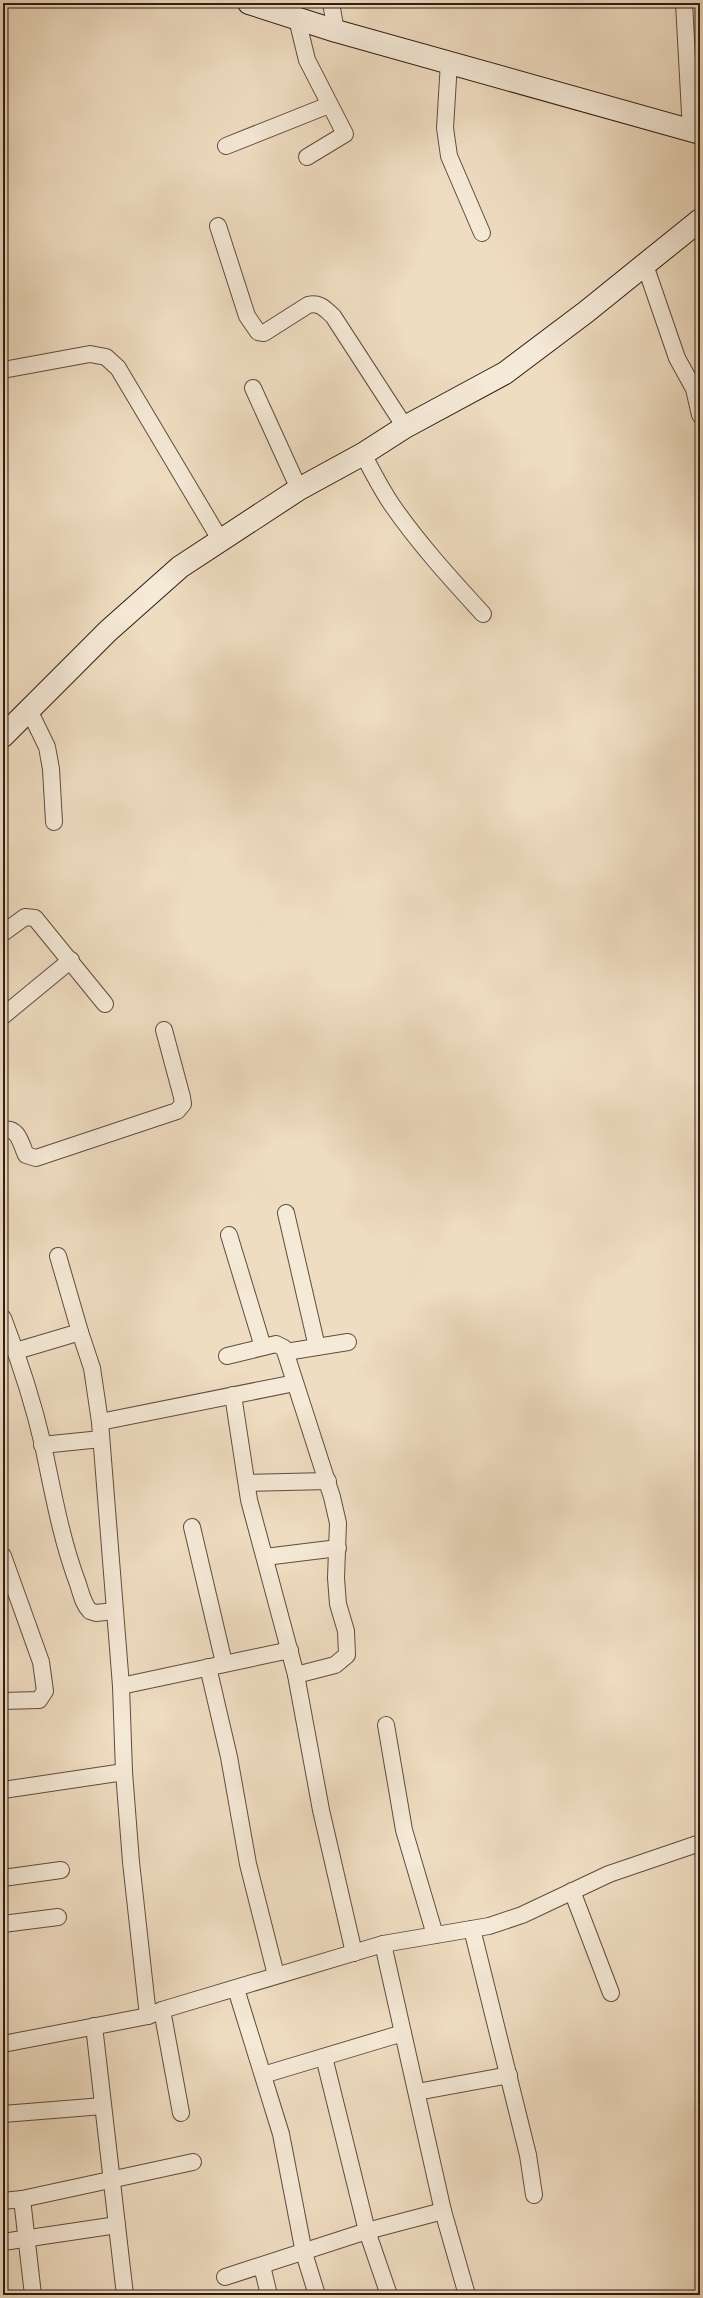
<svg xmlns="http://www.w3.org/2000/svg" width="703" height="2298" font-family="'IM FELL French Canon',serif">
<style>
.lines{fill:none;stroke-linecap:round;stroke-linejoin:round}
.street-casing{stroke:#604c3f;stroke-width:18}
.secondary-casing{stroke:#311c14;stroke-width:24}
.street{stroke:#f5e9d7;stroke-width:16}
.secondary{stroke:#f5e9d7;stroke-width:22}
</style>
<rect width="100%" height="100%" fill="#efddc1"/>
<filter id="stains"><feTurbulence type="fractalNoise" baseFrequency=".005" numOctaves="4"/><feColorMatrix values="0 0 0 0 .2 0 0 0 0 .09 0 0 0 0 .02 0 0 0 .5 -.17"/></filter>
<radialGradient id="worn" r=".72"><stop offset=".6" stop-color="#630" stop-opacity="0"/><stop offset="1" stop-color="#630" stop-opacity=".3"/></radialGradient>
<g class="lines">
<g class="street-casing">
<g id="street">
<polyline points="331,3 336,31"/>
<polyline points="684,3 691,131"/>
<polyline points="297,19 307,60 345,134 307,157"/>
<polyline points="449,62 445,128 449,156 482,233"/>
<polyline points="226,146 329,105"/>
<path d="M218,226l29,90 11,16 6,1 44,-28c12,-3 17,4 25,11l72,111"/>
<polyline points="645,265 677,358 694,389 700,415"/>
<polyline points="3,370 90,354 106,357 118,368 221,541"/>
<polyline points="253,388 299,489"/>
<path d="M363,454c9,17 18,35 29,51 27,39 59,74 91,109"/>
<polyline points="29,710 47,747 51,769 54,822"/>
<polyline points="3,933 25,917 35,918 105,1004"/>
<polyline points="3,1016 71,960"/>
<path d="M3,1130c15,-4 18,14 23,25l10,3 141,-47 6,-7 -1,-7 -18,-67"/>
<polyline points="286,1213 317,1347"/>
<polyline points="229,1235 263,1347"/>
<path d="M3,1318c16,41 30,84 40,127 10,47 18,94 35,139 3,9 5,20 12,27l6,2 18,-2"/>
<polyline points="80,1332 92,1368 100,1422 121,1686 124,1772 131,1862 148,2016"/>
<polyline points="16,1351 80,1332 58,1256"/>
<polyline points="286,1352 348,1342"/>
<polyline points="227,1356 276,1344 284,1348 332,1497 338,1523 336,1578 338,1604 346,1631 347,1655 335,1665 296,1675"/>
<polyline points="233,1395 249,1500 296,1675 321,1810 354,1953"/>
<polyline points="100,1422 295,1383"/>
<polyline points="42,1445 101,1439"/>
<polyline points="247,1483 328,1481"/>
<polyline points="192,1527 224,1663"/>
<polyline points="3,1556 41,1662 45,1691 39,1700 3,1701"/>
<polyline points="265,1557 338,1548"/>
<polyline points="208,1667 229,1757 248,1864 276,1975"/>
<polyline points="121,1686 290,1650"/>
<polyline points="386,1725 404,1830 435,1935"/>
<polyline points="3,1790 124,1772"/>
<polyline points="3,1878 61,1870"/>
<polyline points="572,1891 611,1993"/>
<polyline points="3,1924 58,1917"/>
<polyline points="472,1929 528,2155 534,2195"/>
<polyline points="383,1944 443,2211 467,2295"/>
<polyline points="236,1989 281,2134 304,2253 317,2295"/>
<polyline points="162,2010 181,2113"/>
<polyline points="94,2026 125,2295"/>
<polyline points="3,2044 148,2016 162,2010 383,1944 489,1926 522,1915 609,1874 700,1843"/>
<polyline points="324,2057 367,2231 389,2295"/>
<polyline points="263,2075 403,2033"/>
<polyline points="417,2092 509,2075"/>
<polyline points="3,2114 103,2106"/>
<polyline points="22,2199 193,2162"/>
<polyline points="3,2201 22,2199 33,2295"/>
<polyline points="3,2242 117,2225"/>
<polyline points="262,2266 269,2295"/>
<polyline points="225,2277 367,2231 443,2211"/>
</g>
</g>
<g class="secondary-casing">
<g id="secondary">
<polyline points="249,3 336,31 700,133"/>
<polyline points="3,736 108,631 180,567 299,489 363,454 405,427 505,373 586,312 700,220"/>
</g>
</g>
<use href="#street" class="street"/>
<use href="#secondary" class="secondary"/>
</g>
<rect width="703" height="2298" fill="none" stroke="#efddc1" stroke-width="16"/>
<rect x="4" y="4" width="695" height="2290" fill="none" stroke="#311c14" stroke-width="2"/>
<rect x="8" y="8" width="687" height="2282" fill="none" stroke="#311c14"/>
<rect width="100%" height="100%" filter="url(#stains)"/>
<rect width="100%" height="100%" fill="url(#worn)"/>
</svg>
